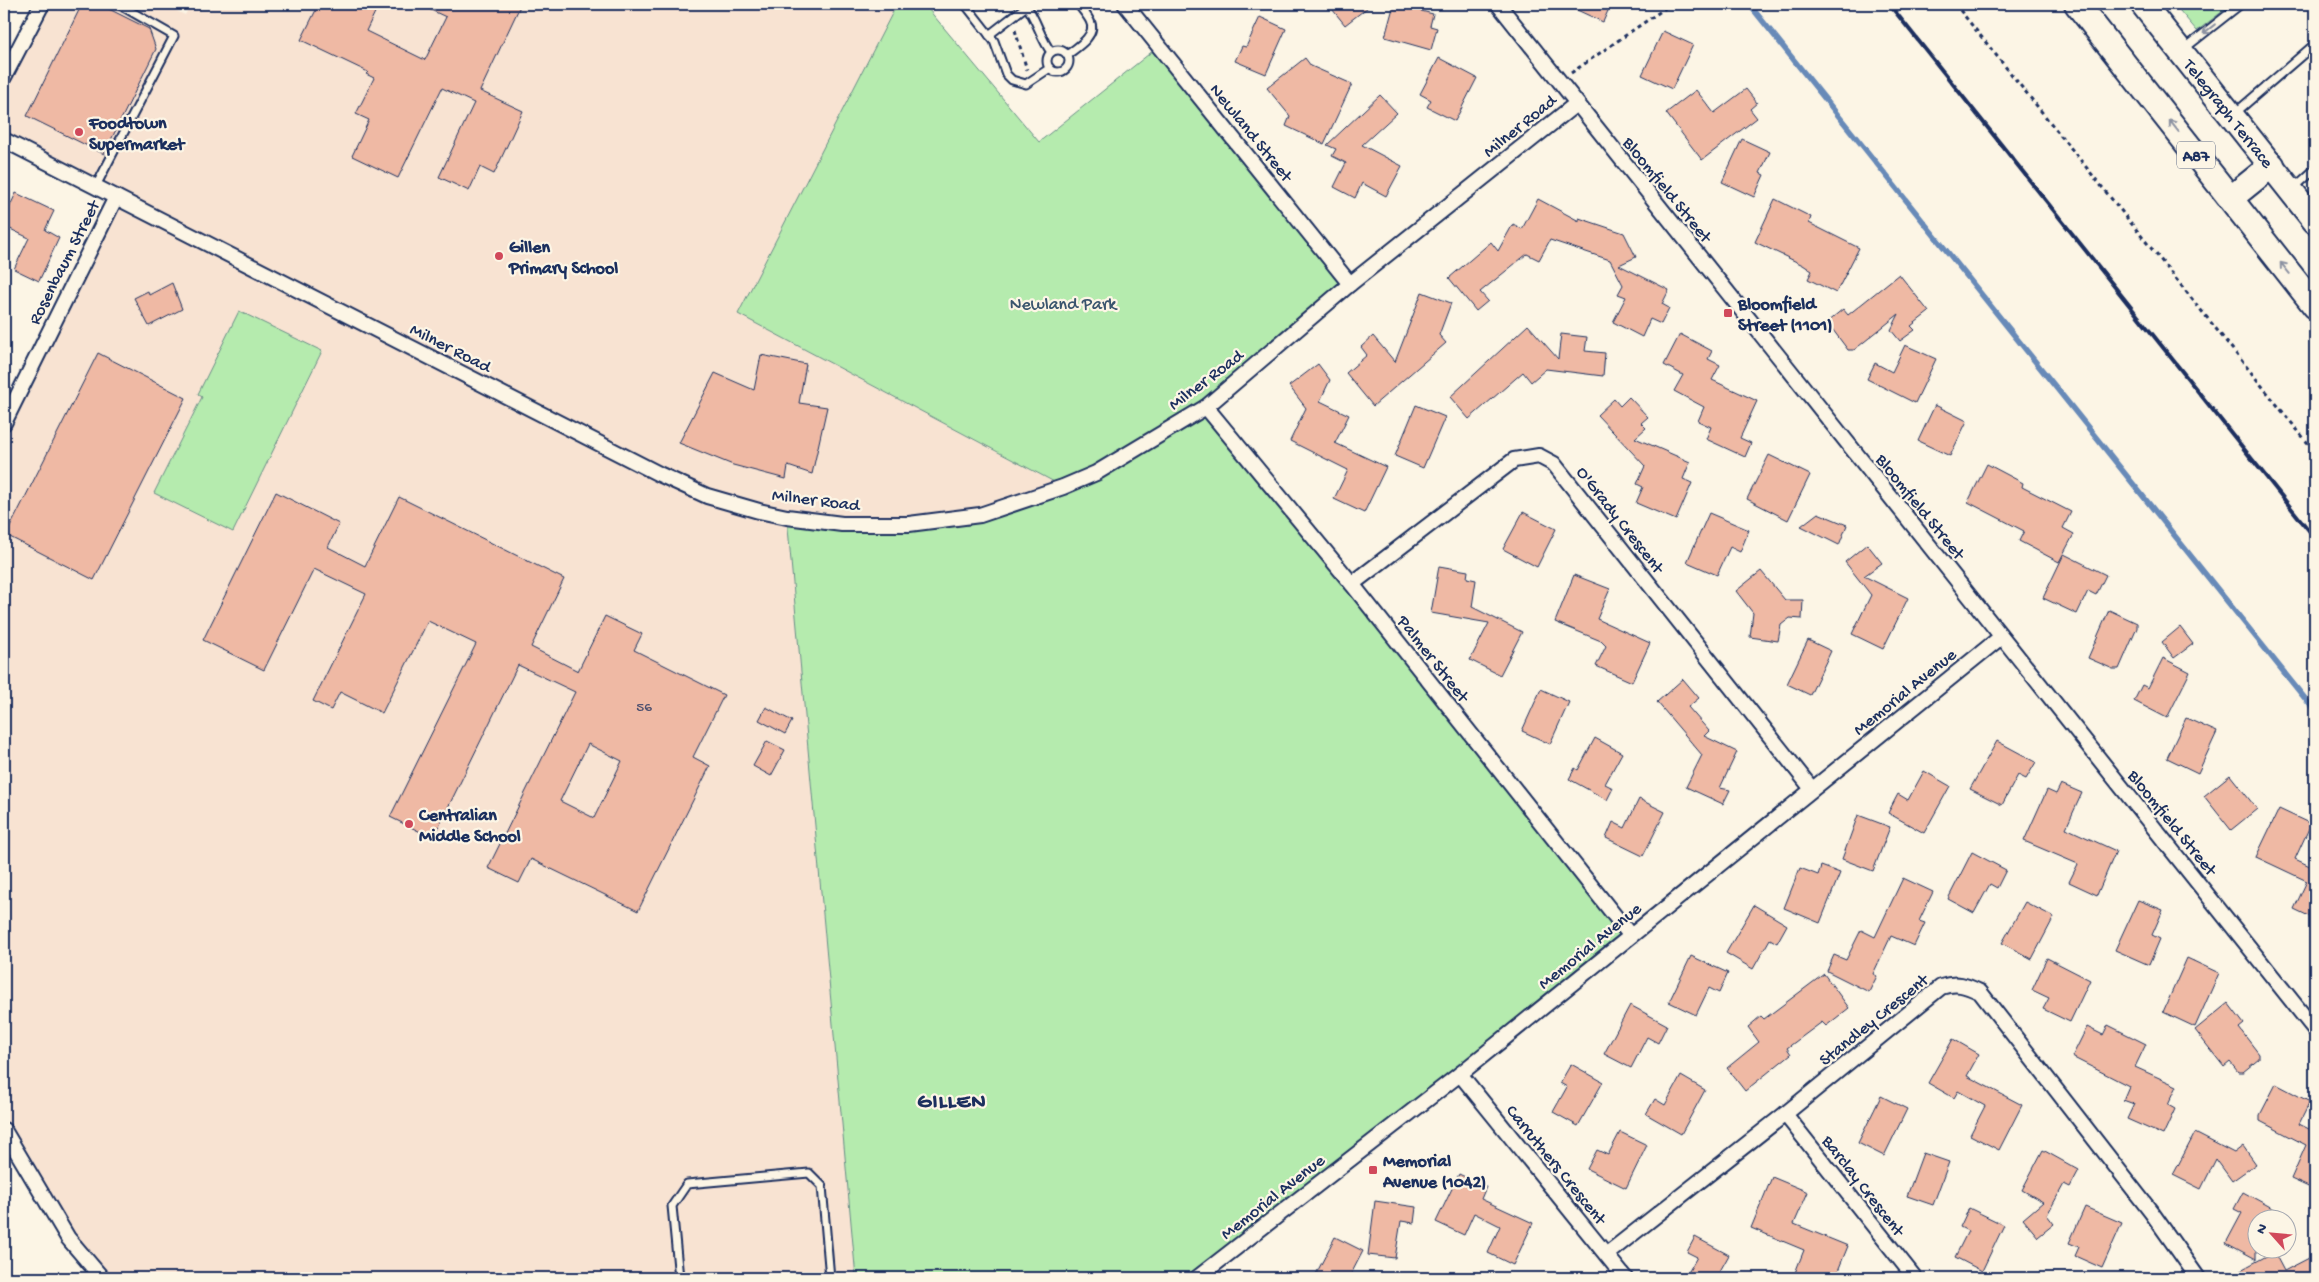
<svg xmlns="http://www.w3.org/2000/svg" width="2319" height="1282" font-family="'Gochi Hand',sans-serif">
<style>
.built{fill:#f8e3d2}
.green{fill:#b5ebae;stroke:#688d86}
.lines{fill:none;stroke-linecap:round;stroke-linejoin:round}
.stream{stroke:#678ab8;stroke-width:5.5}
.building{fill:#efb9a4;stroke:#1b2f5e;fill-rule:evenodd}
.service-casing{stroke:#1b2f5e;stroke-width:11}
.minor-casing{stroke:#1b2f5e;stroke-width:18}
.trunk-casing{stroke:#1b2f5e;stroke-width:28}
.path{stroke:#1b2f5e;stroke-width:3;stroke-dasharray:4 4;stroke-linecap:butt}
.service{stroke:#fcf5e5;stroke-width:7}
.minor{stroke:#fcf5e5;stroke-width:14}
.trunk{stroke:#fcf5e5;stroke-width:24}
.rail{stroke:#1b2f5e;stroke-width:4}
.oneway{stroke:#8c92a2}
.poi-dot{fill:#d1495b;stroke:#fcf5e5;stroke-width:2}
.labels{text-anchor:middle;stroke-width:4.5;stroke-linejoin:round;paint-order:stroke}
.number-label{font-size:15px;fill:#505270}
.shield{fill:#fcf5e5;stroke:#5e6a86;stroke-width:1}
.shield-label{font-size:16px;font-weight:bold;fill:#1b2f5e}
.street-label{font-size:18px;fill:#1b2f5e;stroke:#fcf5e5}
.poi-label{font-size:18px;font-weight:bold;fill:#1b2f5e;stroke:#fcf5e5;text-anchor:start}
.park-label{font-size:18px;fill:#3a556e;stroke:#fcf5e5}
.district-label{font-size:22px;font-weight:bold;letter-spacing:1px;fill:#1b2f5e;stroke:#fcf5e5}
</style>
<rect width="100%" height="100%" fill="#fcf5e5"/>
<filter id="ink" filterUnits="userSpaceOnUse"><feTurbulence type="fractalNoise" baseFrequency=".02" numOctaves="2"/><feDisplacementMap in="SourceGraphic" scale="10" xChannelSelector="R" yChannelSelector="G"/><feConvolveMatrix kernelMatrix="1 2 1 2 8 2 1 2 1" color-interpolation-filters="sRGB"/></filter>
<g filter="url(#ink)">
<polygon class="built" points="42,4 163,4 185,15 191,4 897,4 739,314 1063,487 1032,499 909,524 787,517 856,1278 102,1278 4,1130 4,423 116,198 4,140 4,77"/>
<g class="green">
<polygon points="897,4 924,4 1039,142 1159,46 1350,284 1206,407 1630,935 1197,1278 856,1278 787,517 842,524 980,515 1062,486 738,314"/>
<polygon points="2174,4 2232,4 2197,31"/>
<polygon points="239,311 322,351 233,532 154,493 202,397 198,394"/>
</g>
<g class="lines">
<polyline class="stream" points="1749,4 2315,711"/>
</g>
<g class="building">
<polygon points="82,4 99,4 149,29 156,49 104,154 27,116"/>
<polygon points="319,4 379,4 366,31 425,60 446,17 418,4 521,4 480,91 523,111 494,174 480,167 469,191 439,177 474,103 442,88 398,178 352,156 369,120 356,114 374,78 366,74 368,72 301,40"/>
<polygon points="1328,4 1372,4 1345,25"/>
<polygon points="1394,4 1433,14 1430,26 1437,28 1431,50 1385,37"/>
<polygon points="1564,4 1611,4 1603,22"/>
<polygon points="1260,17 1286,29 1266,74 1235,61 1242,46 1246,47"/>
<polygon points="1663,31 1693,45 1672,89 1642,75"/>
<polygon points="1305,58 1311,66 1352,84 1324,144 1286,126 1290,116 1267,88"/>
<polygon points="1439,58 1477,78 1455,121 1427,107 1431,100 1420,94"/>
<polygon points="1746,89 1757,103 1750,109 1757,118 1702,160 1666,113 1696,90 1714,113"/>
<polygon points="1380,95 1397,113 1362,145 1402,166 1386,196 1362,183 1355,198 1334,187 1346,163 1332,156 1336,149 1327,145"/>
<polygon points="1742,139 1770,152 1760,173 1764,175 1754,197 1722,182"/>
<polygon points="16,193 54,211 45,230 59,238 39,281 14,269 29,238 4,226 4,219"/>
<polygon points="1538,199 1579,221 1579,218 1624,233 1636,257 1619,265 1669,290 1662,304 1669,308 1661,324 1650,319 1642,337 1613,322 1626,297 1618,294 1623,285 1610,260 1550,240 1539,260 1527,254 1480,292 1488,301 1476,311 1449,278 1491,242 1498,251 1513,224 1522,229"/>
<polygon points="1775,199 1811,217 1809,223 1859,248 1836,293 1808,279 1812,271 1803,265 1755,242"/>
<polygon points="1899,274 1929,312 1911,326 1915,330 1900,341 1891,330 1899,314 1854,350 1848,350 1827,322 1843,309 1848,315"/>
<polygon points="172,283 182,309 149,326 134,298 148,291 149,295"/>
<polygon points="1422,292 1451,303 1439,335 1446,343 1373,406 1346,373 1367,355 1361,347 1373,336 1395,362"/>
<polygon points="1528,325 1558,359 1561,334 1587,337 1585,351 1605,353 1603,376 1546,369 1531,382 1523,372 1469,419 1450,397"/>
<polygon points="1680,334 1712,351 1708,359 1720,365 1712,380 1757,401 1740,438 1751,443 1745,457 1706,439 1711,427 1698,421 1704,407 1674,391 1683,375 1664,365"/>
<polygon points="1905,345 1936,359 1915,403 1867,379 1875,363 1892,372"/>
<polygon points="98,353 186,398 94,580 6,535"/>
<polygon points="761,355 806,364 799,403 827,407 812,474 788,466 786,479 733,465 679,443 715,373 754,390"/>
<polygon points="1318,364 1330,380 1320,401 1349,415 1335,443 1386,467 1364,513 1334,499 1348,470 1290,441 1306,408 1289,386"/>
<polygon points="1629,397 1648,417 1641,423 1646,428 1635,438 1690,462 1683,479 1692,483 1676,520 1636,503 1643,487 1637,484 1645,466 1597,415 1614,399 1620,406"/>
<polygon points="1416,405 1445,417 1423,468 1395,456"/>
<polygon points="1935,405 1967,421 1950,456 1918,441"/>
<polygon points="1769,455 1810,475 1788,520 1747,499"/>
<polygon points="1987,464 2023,483 2022,487 2071,512 2063,528 2074,534 2059,562 2019,541 2024,531 1968,502"/>
<path d="M276,492l63,32 -11,23 37,19 34,-69 165,82 -33,68 47,24 27,-55 37,18 -8,16 90,45 -31,62 17,9 -72,145 -107,-52 -12,24 -31,-15 87,-176 -57,-27 -85,173 -43,-21 86,-173 -48,-23 -46,92 -42,-21 -9,18 -18,-9 53,-107 -52,-25 -50,101 -61,-30zM588,744l34,17 -28,57 -34,-17z"/>
<polygon points="1523,512 1556,529 1537,567 1503,549"/>
<polygon points="1709,513 1749,530 1740,552 1730,547 1717,575 1687,562"/>
<polygon points="1818,513 1847,525 1839,545 1801,526"/>
<polygon points="1867,544 1882,563 1864,576 1908,598 1883,649 1852,634 1871,595 1845,562"/>
<polygon points="2064,554 2106,575 2096,595 2088,591 2077,614 2043,598"/>
<polygon points="1439,566 1468,571 1467,578 1476,580 1472,607 1522,632 1500,675 1470,660 1489,623 1431,613"/>
<polygon points="1761,571 1785,600 1803,600 1802,619 1790,618 1781,625 1778,641 1750,637 1753,613 1736,591"/>
<polygon points="1574,575 1610,589 1597,619 1650,643 1632,682 1596,666 1606,646 1601,641 1555,622"/>
<polygon points="2109,610 2137,623 2137,628 2119,669 2113,669 2088,658"/>
<polygon points="2180,627 2193,644 2174,658 2162,642"/>
<polygon points="1808,640 1831,651 1810,695 1787,684"/>
<polygon points="2163,658 2190,672 2167,718 2134,701 2142,685 2148,688"/>
<polygon points="1683,679 1699,698 1688,707 1709,731 1704,736 1737,752 1720,788 1730,790 1723,804 1686,787 1702,755 1657,702"/>
<polygon points="1541,689 1569,702 1550,744 1522,731"/>
<polygon points="766,707 792,721 785,734 759,720"/>
<polygon points="2186,718 2217,732 2198,773 2167,758"/>
<polygon points="1595,738 1622,753 1605,784 1613,788 1607,800 1569,779 1575,768 1578,770"/>
<polygon points="767,741 785,750 771,776 753,766"/>
<polygon points="1997,741 2036,762 2026,779 2018,775 2002,805 1970,789"/>
<polygon points="1924,771 1950,786 1924,833 1888,813 1898,794 1908,800"/>
<polygon points="2230,775 2257,809 2231,830 2204,796"/>
<polygon points="2061,784 2082,793 2066,828 2116,851 2097,895 2069,882 2078,864 2024,841 2047,790 2056,794"/>
<polygon points="1639,799 1665,812 1643,856 1606,838 1613,822 1625,828"/>
<polygon points="2279,809 2311,824 2295,859 2314,868 2315,865 2315,919 2294,909 2307,881 2256,857"/>
<polygon points="1858,815 1890,827 1873,871 1842,859"/>
<polygon points="1972,852 2006,870 1997,888 1990,884 1974,913 1948,899"/>
<polygon points="1821,866 1840,873 1820,923 1784,908 1800,868 1818,875"/>
<polygon points="1903,878 1933,892 1919,921 1925,923 1914,946 1891,936 1873,974 1877,976 1869,992 1827,971 1834,955 1846,960 1861,930 1875,937"/>
<polygon points="2138,900 2163,910 2152,935 2160,939 2149,965 2115,950"/>
<polygon points="2025,902 2054,917 2032,959 2002,943"/>
<polygon points="1754,905 1787,925 1777,943 1770,939 1753,969 1726,953"/>
<polygon points="1691,956 1728,973 1719,993 1709,988 1696,1015 1669,1002"/>
<polygon points="2047,958 2090,980 2070,1022 2043,1009 2049,998 2032,990"/>
<polygon points="2187,958 2219,973 2195,1027 2163,1012"/>
<polygon points="1824,974 1849,1008 1826,1026 1822,1022 1787,1048 1791,1054 1745,1091 1727,1068 1759,1042 1748,1027 1761,1016 1764,1019"/>
<polygon points="2228,1003 2244,1024 2239,1028 2259,1054 2259,1059 2243,1072 2238,1072 2230,1062 2224,1067 2195,1030"/>
<polygon points="1630,1005 1667,1025 1658,1043 1647,1037 1631,1068 1604,1054"/>
<polygon points="2108,1025 2146,1044 2135,1067 2177,1086 2168,1105 2175,1109 2163,1135 2127,1119 2134,1104 2123,1100 2129,1086 2072,1057 2087,1027 2103,1035"/>
<polygon points="1953,1039 1979,1054 1967,1076 2022,1105 1999,1150 1970,1135 1985,1106 1958,1091 1954,1098 1928,1083"/>
<polygon points="1571,1064 1603,1082 1578,1126 1553,1112 1567,1087 1560,1083"/>
<polygon points="1681,1076 1705,1090 1681,1134 1646,1114 1655,1099 1665,1105"/>
<polygon points="2276,1084 2310,1102 2299,1124 2313,1131 2315,1126 2315,1190 2291,1179 2306,1145 2260,1121 2260,1115"/>
<polygon points="1881,1096 1907,1109 1884,1156 1858,1143"/>
<polygon points="1620,1132 1647,1145 1626,1188 1587,1169 1597,1150 1608,1155"/>
<polygon points="2195,1133 2234,1153 2243,1146 2256,1164 2232,1181 2216,1159 2201,1189 2173,1175"/>
<polygon points="2043,1150 2079,1170 2070,1187 2064,1184 2047,1215 2054,1224 2038,1237 2023,1219 2043,1202 2022,1190"/>
<polygon points="1923,1153 1949,1162 1933,1205 1907,1196"/>
<polygon points="1459,1174 1486,1187 1481,1199 1533,1223 1513,1265 1488,1253 1500,1226 1474,1213 1464,1235 1436,1222"/>
<polygon points="1772,1177 1808,1192 1794,1224 1848,1246 1835,1278 1793,1278 1804,1250 1751,1228"/>
<polygon points="2243,1192 2276,1210 2271,1220 2256,1220 2256,1259 2226,1243 2242,1213 2234,1209"/>
<polygon points="1375,1201 1416,1207 1414,1223 1401,1221 1395,1258 1368,1255"/>
<polygon points="2085,1207 2122,1223 2102,1268 2075,1256 2079,1247 2069,1243"/>
<polygon points="1969,1208 2004,1225 1982,1271 1955,1257 1968,1231 1960,1227"/>
<polygon points="1335,1237 1363,1251 1349,1278 1314,1278"/>
<polygon points="1695,1237 1729,1255 1716,1278 1685,1278 1697,1257 1687,1252"/>
<polygon points="2274,1252 2284,1271 2311,1257 2315,1264 2315,1278 2226,1278"/>
</g>
<g class="lines">
<g class="service-casing">
<g id="service">
<polyline points="965,4 994,41 1006,74 1012,80 1026,84 1050,68"/>
<path d="M1025,4c12,15 15,34 26,48"/>
<polyline points="989,35 1029,4"/>
<polyline points="2184,49 2241,4"/>
<circle cx="1058" cy="61" r="11"/>
<path d="M1067,55c9,-7 31,-20 23,-34 -3,-6 -8,-11 -12,-17"/>
<polyline points="2234,114 2315,44"/>
<polyline points="96,186 174,36 118,4"/>
<polyline points="2294,188 2315,169"/>
<polyline points="679,1278 672,1206 687,1184 809,1173 822,1186 830,1278"/>
</g>
</g>
<g class="minor-casing">
<g id="minor">
<polyline points="1125,4 1350,284"/>
<polyline points="1498,4 2315,1030"/>
<polyline points="4,77 42,4"/>
<polyline points="4,140 659,474 707,496 759,511 787,517 842,524 909,524 980,515 1063,487 1096,473 1206,407 1350,284 1576,104"/>
<polyline points="1206,407 1352,584 1630,935"/>
<polyline points="4,423 116,197"/>
<polyline points="1352,584 1514,460 1539,456 1554,464 1812,789"/>
<polyline points="1460,1074 1625,1278"/>
<polyline points="1785,1114 1915,1278"/>
<polyline points="4,1130 68,1238 102,1278"/>
<path d="M1607,1254l178,-140 156,-127c16,-5 24,-2 39,5l172,221 46,65"/>
<polyline points="1197,1278 1460,1074 2001,637"/>
</g>
</g>
<g class="trunk-casing">
<g id="trunk">
<polyline points="2077,4 2315,306"/>
<path id="s1" d="M2143,4l172,217"/>
<polyline points="2231,198 2272,165"/>
</g>
</g>
<g class="path">
<polyline points="996,4 1001,11"/>
<polyline points="1955,4 2315,452"/>
<polyline points="1015,30 1027,70"/>
<polyline points="1571,73 1671,4"/>
</g>
<use href="#service" class="service"/>
<use href="#minor" class="minor"/>
<use href="#trunk" class="trunk"/>
<polyline class="rail" points="1889,4 2315,538"/>
</g>
<defs><path id="oneway-shaft" d="M-6 0H5M1.5-3L5.5 0L1.5 3" fill="none" stroke-width="1.6" stroke-linecap="round" stroke-linejoin="round" transform="scale(1.25)"/></defs>
<g class="oneway">
<use href="#oneway-shaft" transform="translate(2209 29) rotate(142)"/>
<use href="#oneway-shaft" transform="translate(2174 126) rotate(-128)"/>
<use href="#oneway-shaft" transform="translate(2285 268) rotate(-129)"/>
</g>
</g>
<g class="poi-dot">
<circle cx="79" cy="132" r="5"/>
<circle cx="499" cy="256" r="5"/>
<rect x="1723" y="308" width="10" height="10" rx="2.5"/>
<circle cx="409" cy="824" r="5"/>
<rect x="1368" y="1165" width="10" height="10" rx="2.5"/>
</g>
<g class="labels">
<g class="number-label">
<text x="644" y="711">56</text>
</g>
<rect class="shield" x="2177" y="141.5" width="38" height="27" rx="4"/>
<g class="shield-label">
<text x="2196" y="161">A87</text>
</g>
<g class="street-label">
<text dy="6" stroke="none"><textPath href="#s1" startOffset="139">Telegraph Terrace</textPath></text>
<text transform="translate(1519 125) rotate(-39)" y="6">Milner Road</text>
<text transform="translate(1252 132) rotate(51)" y="6">Newland Street</text>
<text transform="translate(1668 189) rotate(51)" y="6">Bloomfield Street</text>
<text transform="translate(63 262) rotate(-63)" y="6">Rosenbaum Street</text>
<text transform="translate(451 347) rotate(27)" y="6">Milner Road</text>
<text transform="translate(1205 379) rotate(-37)" y="6">Milner Road</text>
<text transform="translate(816 499) rotate(7)" y="6">Milner Road</text>
<text transform="translate(1921 506) rotate(51)" y="6">Bloomfield Street</text>
<text transform="translate(1621 519) rotate(52)" y="6">O'Grady Crescent</text>
<text transform="translate(1434 658) rotate(52)" y="6">Palmer Street</text>
<text transform="translate(1904 691) rotate(-39)" y="6">Memorial Avenue</text>
<text transform="translate(2173 822) rotate(51)" y="6">Bloomfield Street</text>
<text transform="translate(1589 945) rotate(-39)" y="6">Memorial Avenue</text>
<text transform="translate(1873 1019) rotate(-39)" y="6">Standley Crescent</text>
<text transform="translate(1557 1164) rotate(51)" y="6">Carruthers Crescent</text>
<text transform="translate(1864 1185) rotate(52)" y="6">Barclay Crescent</text>
<text transform="translate(1272 1196) rotate(-38)" y="6">Memorial Avenue</text>
</g>
<g class="poi-label">
<text x="89" y="128">Foodtown<tspan x="89" dy="21">Supermarket</tspan></text>
<text x="509" y="252">Gillen<tspan x="509" dy="21">Primary School</tspan></text>
<text x="1738" y="309">Bloomfield<tspan x="1738" dy="21">Street (1101)</tspan></text>
<text x="419" y="820">Centralian<tspan x="419" dy="21">Middle School</tspan></text>
<text x="1383" y="1166">Memorial<tspan x="1383" dy="21">Avenue (1042)</tspan></text>
</g>
<g class="park-label">
<text x="1063" y="309">Newland Park</text>
</g>
<g class="district-label">
<text x="952" y="1107">GILLEN</text>
</g>
</g>
<rect width="2319" height="1282" fill="none" stroke="#fcf5e5" stroke-width="20"/>
<rect x="10" y="10" width="2299" height="1262" fill="none" stroke="#1b2f5e" stroke-width="2" filter="url(#ink)"/>
<g transform="translate(2272 1234) rotate(297)"><circle r="24" fill="#fcf5e5" stroke="#a2a6af"/>
<path d="M0-4L9 19L0 12L-9 19Z" fill="#d1495b"/>
<text y="-8" font-size="14" font-weight="bold" text-anchor="middle" fill="#1b2f5e">N</text>
</g>
</svg>
